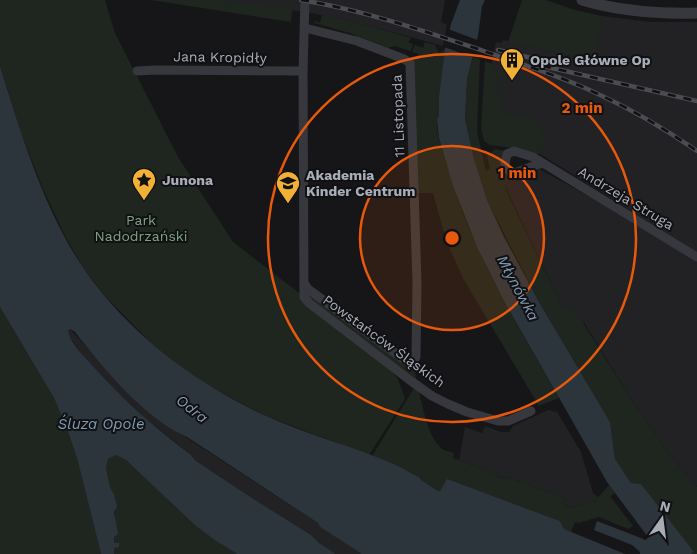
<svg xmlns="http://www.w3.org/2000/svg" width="697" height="554" font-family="'Work Sans',sans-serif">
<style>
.built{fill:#222225}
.green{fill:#1e261f}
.water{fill:#2c353c}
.pier{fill:#161618}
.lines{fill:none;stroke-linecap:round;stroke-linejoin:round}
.minor{stroke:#37383d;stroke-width:9}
.tertiary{stroke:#37383d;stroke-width:11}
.rail-casing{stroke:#4a4c52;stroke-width:4.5}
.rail{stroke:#111113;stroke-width:2.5;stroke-dasharray:8;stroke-linecap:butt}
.ring{fill:none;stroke:#e8590c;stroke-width:2.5}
.labels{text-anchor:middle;stroke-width:4;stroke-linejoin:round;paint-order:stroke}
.street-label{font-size:14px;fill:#a8adb8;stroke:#111113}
.poi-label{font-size:14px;font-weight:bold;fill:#a8adb8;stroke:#111113;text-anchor:start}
.park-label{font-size:14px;fill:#7fa381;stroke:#111113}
.water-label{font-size:15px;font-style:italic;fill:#7f9bb3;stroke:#111113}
.centre{fill:#e8590c;stroke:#111113;stroke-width:2.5}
.ring-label{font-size:15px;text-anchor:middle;font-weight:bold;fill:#e8590c;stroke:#111113;stroke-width:4;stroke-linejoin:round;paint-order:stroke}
</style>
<rect width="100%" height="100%" fill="#161618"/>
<g class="built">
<polygon points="221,0 445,0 441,22 447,25 443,46 374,27 312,13"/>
<polygon points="602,16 651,22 697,22 697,252 540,154 502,140 492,133 494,77 491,66 496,42 501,43 503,40 593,61"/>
<polygon points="535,170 541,170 610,208 697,259 697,487 669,454 634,404 585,324 562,307 505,186 507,183"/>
<polygon points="70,329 132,397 159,420 318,523 320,527 362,554 336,554 319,543 311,535 252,498 196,461 191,455 143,416 111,386 81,353 69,336 68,331"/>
<polygon points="548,410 557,412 581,452 593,493 598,497 595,501 571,508 563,504 565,498 507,477 504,479 497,476 494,473 459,460 465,427 482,433 485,426 501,432 509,432 513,426"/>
</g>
<g class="green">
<polygon points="0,0 105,0 115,33 178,157 233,242 303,296 303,291 406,361 414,361 416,379 387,365 398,379 405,399 369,455 266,416 211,387 181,367 151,343 105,296 84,269 64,234 43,189 21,133 0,66"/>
<polygon points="151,0 224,0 292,9 291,22"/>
<polygon points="522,0 546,0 575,10 602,16 594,61 508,42"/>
<polygon points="322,15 374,27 411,38 408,42 413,44 411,51 394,46 388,48 350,33 314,23 315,21 320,23"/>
<path d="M425,42l10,3 4,8 6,-4c-3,21 -3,43 -6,64 0,3 -1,5 -2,8 -1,15 7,33 11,48 24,83 69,155 111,229l-20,8 -75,-126 -17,-37 -14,-50h-17l-4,-131 7,-8 -7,-2 3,-7 8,3z"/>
<polygon points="473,57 480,59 477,132 486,171 490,169 487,156 495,149 506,151 506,172 542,168 541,170 534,170 507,183 505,186 506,190 562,307 575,310 634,404 669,454 697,487 697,554 691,554 693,552 641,485 631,483 615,459 610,422 539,302 487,200 474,159 465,119 467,79"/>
<path d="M485,61l7,3 1,7 3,-2 10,4 -5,9v7l-3,-2 3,-9 -7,-2v2l4,1 -3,10 14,5 -1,2 -10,-4 -2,4 5,2 -2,6 5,3 -2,4 19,8 2,-5h2c14,7 24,24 16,39l-5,2 -21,-7 -25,-3 -6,-4 -3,-12z"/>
<polygon points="0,307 54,398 67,429 77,458 101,554 0,554"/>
<path d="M416,385l2,2c4,17 9,47 22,60 3,4 9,4 14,6l-1,5 41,15 3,3 6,3 4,-2 58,21 -2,6 7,4 25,-7 14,-16 6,8 -5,3 23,30 -5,3 -29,-12 -20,6 -4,-1 -4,10 -7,-3 -4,-8 -112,-41 -8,11h-2l-17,-11 -2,-3 -23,-12 -24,-9z"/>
<polygon points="116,455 126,460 216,541 237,554 114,554 114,547 119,547 119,543 114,543 115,521 114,494 110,487 106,468 108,459"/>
</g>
<g class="water">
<polygon points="460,0 485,0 482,6 478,36 467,79 465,119 474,159 487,200 504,237 539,302 610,422 615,459 631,483 641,484 694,552 691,554 640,554 640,552 632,545 594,530 597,521 646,540 648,537 607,482 504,301 477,247 453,186 439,138 437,120 439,115 439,97 445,49 451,24"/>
<path d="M0,66c21,68 44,144 84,203 45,65 110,113 180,146 43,20 89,31 132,50 8,3 15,9 23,12l2,3 17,11h2l7,-12 113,42 4,8 61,25h-263l-42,-27 -2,-4 -131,-86c-42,-18 -84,-69 -112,-105l-5,-3 -2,2c3,13 15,24 24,34 30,34 63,63 99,90l5,6 56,37 59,37 8,8 17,11h-99l-21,-13 -21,-16 -69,-65 -10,-5 -8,4 -2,9 4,19 4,7 3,13 -3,5 4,22 -4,3v6h5v4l-5,1v6h-13l-24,-96 -10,-29 -13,-31 -54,-91z"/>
</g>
<polygon class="pier" points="448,29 480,41 475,58 444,47"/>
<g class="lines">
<g class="minor">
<polyline points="305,0 303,71 304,297 309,303 411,381 432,396 448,404 467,412 498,421 508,421 531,411"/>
<polyline points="137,71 155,70 303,71"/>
<polyline points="541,163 515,173 506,169 505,163 507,154 514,151 533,157 697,257"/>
<polyline points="304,283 308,289 406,361 414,361 416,357 417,283 410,63 404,59 357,41 305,28"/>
</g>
<path class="tertiary" d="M582,0c36,11 77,14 115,13"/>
<g class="rail-casing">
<g id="rail">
<path d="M301,0c62,10 120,30 180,50 39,14 80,26 117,44 35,16 67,35 99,57"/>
<polyline points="498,50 552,63"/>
<polyline points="543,66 697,101"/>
</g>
</g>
<use href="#rail" class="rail"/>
</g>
<circle cx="452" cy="238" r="92" fill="#e8590c" fill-opacity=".12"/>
<g class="ring">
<circle cx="452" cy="238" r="92"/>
<circle cx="452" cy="238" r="184"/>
</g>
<defs>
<g id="building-pin" transform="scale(1.25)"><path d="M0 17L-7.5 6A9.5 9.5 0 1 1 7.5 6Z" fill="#f2b134" stroke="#111113"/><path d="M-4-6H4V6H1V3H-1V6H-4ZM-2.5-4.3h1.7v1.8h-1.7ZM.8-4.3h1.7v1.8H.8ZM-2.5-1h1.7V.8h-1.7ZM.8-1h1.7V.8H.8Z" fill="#111"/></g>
<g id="sight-pin" transform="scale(1.25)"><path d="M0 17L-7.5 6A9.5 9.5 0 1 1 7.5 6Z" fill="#f2b134" stroke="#111113"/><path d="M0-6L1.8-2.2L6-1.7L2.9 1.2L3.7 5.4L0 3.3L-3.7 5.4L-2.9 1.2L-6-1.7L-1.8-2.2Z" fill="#111"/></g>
<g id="school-pin" transform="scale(1.25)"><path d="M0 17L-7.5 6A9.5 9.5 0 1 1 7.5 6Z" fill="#f2b134" stroke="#111113"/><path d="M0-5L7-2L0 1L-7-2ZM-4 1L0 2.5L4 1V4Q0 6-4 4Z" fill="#111"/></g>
</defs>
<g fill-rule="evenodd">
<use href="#building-pin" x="512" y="60"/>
<use href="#sight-pin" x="144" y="180"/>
<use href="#school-pin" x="288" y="183"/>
</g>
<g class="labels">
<g class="street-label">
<text transform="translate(220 57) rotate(1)" y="5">Jana Kropidły</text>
<text transform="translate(398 116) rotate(-92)" y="5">11 Listopada</text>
<text transform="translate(626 198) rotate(31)" y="5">Andrzeja Struga</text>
<text transform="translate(384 341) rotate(36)" y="5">Powstańców Śląskich</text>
</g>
<g class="poi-label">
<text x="530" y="65">Opole Główne Op</text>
<text x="306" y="180">Akademia<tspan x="306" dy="16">Kinder Centrum</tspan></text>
<text x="162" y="185">Junona</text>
</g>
<g class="park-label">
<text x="141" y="225">Park<tspan x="141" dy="16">Nadodrzański</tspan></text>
</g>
<g class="water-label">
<text transform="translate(518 288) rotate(62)" y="5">Młynówka</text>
<text transform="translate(192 409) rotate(38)" y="5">Odra</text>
<text x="101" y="429">Śluza Opole</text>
</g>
</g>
<circle cx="452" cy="238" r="8" class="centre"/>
<g class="ring-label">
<text x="582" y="113">2 min</text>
<text x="517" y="178">1 min</text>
</g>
<g transform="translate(662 519) rotate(14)" stroke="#111113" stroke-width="4" paint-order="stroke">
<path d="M0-4L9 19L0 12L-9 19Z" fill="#a8adb8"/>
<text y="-8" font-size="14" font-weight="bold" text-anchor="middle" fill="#a8adb8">N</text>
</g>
</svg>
